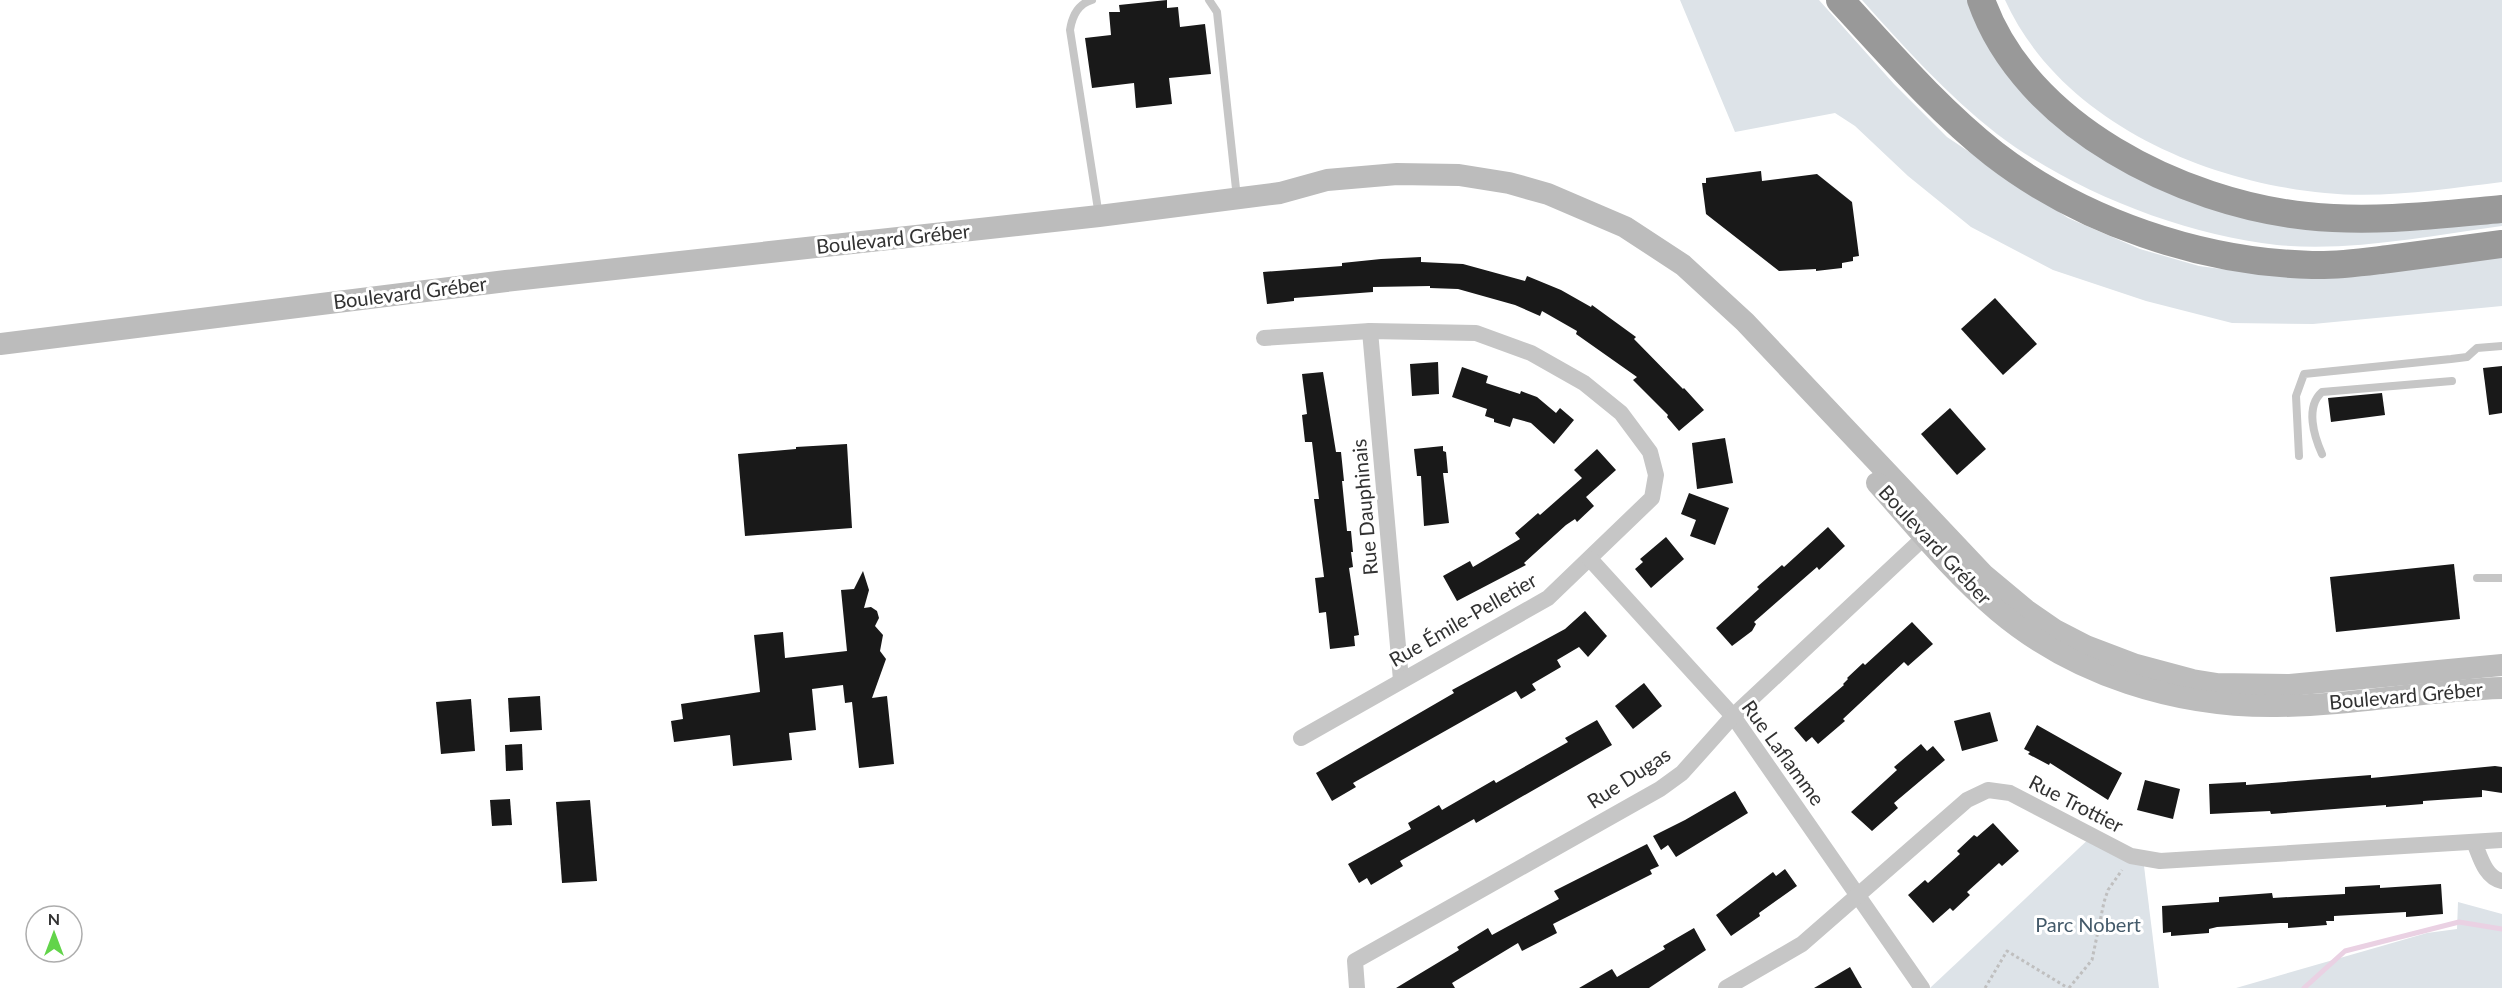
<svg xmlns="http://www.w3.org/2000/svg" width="2502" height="988" font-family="Lato,sans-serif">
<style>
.green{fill:#dde3e8}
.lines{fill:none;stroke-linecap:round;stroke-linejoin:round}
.stream{stroke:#ead1e3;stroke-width:5}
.building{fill:#191919}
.path{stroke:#bfbfbf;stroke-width:3;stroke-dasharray:3 3;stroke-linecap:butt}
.lane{stroke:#c6c6c6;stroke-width:8}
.street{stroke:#c6c6c6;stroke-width:16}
.secondary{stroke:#bcbcbc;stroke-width:22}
.highway{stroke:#999;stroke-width:28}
.labels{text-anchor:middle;stroke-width:6;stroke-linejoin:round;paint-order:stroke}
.street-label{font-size:20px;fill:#323232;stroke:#fff}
.park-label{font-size:20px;fill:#445a6a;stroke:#fff}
</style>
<rect width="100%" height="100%" fill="#fff"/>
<g class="green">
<polygon points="1680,0 1819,0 1894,84 1947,137 2068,218 2140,249 2199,266 2267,275 2502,257 2502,306 2313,324 2232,323 2146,301 2053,270 1971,227 1908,176 1855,126 1835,113 1735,132"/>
<path d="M1862,0h105l22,43 192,149 321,26v8c-74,10 -151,26 -225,19 -94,-10 -205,-54 -280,-111 -50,-39 -93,-87 -135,-134z"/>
<path d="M2005,0h497v182c-58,7 -118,17 -177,11 -124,-12 -266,-74 -320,-193z"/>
<polygon points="2093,835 2143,858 2159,988 1930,988"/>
<polygon points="2458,902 2502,914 2502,988 2236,988 2427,933 2457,929"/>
</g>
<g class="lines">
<polyline class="stream" points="2304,988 2345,951 2459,922 2502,929"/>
</g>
<g class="building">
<polygon points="1167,0 1167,8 1178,7 1180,27 1205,24 1211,74 1169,78 1172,104 1136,108 1134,83 1092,88 1085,38 1111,35 1109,12 1120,12 1119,5"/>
<polygon points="1761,171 1762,181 1817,174 1852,202 1859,256 1853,257 1853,261 1842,263 1842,268 1816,271 1816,269 1779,271 1706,214 1702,183 1706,183 1706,178"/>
<polygon points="1421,257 1421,262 1463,264 1525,281 1527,276 1561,290 1591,307 1592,305 1636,337 1634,339 1683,389 1684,388 1704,410 1679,431 1667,417 1668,415 1633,380 1637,377 1576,334 1577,331 1542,311 1540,316 1515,305 1458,289 1430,288 1430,286 1373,287 1373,292 1294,298 1294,301 1267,304 1263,272 1342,266 1342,263 1381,259"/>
<polygon points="1995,298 2037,344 2003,375 1961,329"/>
<polygon points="1438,362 1439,394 1412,396 1410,364"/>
<polygon points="2502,366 2502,413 2489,415 2483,368"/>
<polygon points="1462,367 1488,376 1486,383 1520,394 1521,391 1537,397 1556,413 1560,408 1574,420 1554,444 1531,423 1513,418 1510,427 1494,422 1494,419 1485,416 1487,409 1452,397"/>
<polygon points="1323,372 1336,452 1341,452 1344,481 1342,481 1347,531 1351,531 1353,552 1351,552 1353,567 1349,568 1359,635 1354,636 1355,646 1330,649 1326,612 1319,613 1315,578 1324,577 1314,499 1319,499 1312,442 1305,442 1302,415 1307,414 1302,374"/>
<polygon points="2382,393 2385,415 2331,422 2328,398"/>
<polygon points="1950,408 1986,449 1957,475 1921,434"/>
<polygon points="1725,438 1733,483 1697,489 1692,443"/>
<polygon points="847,444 852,528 745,536 738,454 796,449 796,447"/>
<polygon points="1443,446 1443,451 1446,452 1448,473 1443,473 1449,523 1424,526 1421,476 1417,476 1414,449"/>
<polygon points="1597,449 1616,470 1586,497 1594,506 1577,522 1575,519 1566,525 1524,563 1526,565 1457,601 1443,576 1470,561 1473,567 1520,539 1515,533 1538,513 1540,515 1582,478 1574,470"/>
<polygon points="1689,493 1729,508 1715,545 1690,536 1696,520 1681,514"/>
<polygon points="1828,527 1845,546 1819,570 1817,567 1754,622 1756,624 1752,631 1732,646 1716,628 1759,589 1757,587 1782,565 1784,567"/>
<polygon points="1666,537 1684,559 1651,588 1635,569 1643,562 1640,559"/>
<polygon points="2454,564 2460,619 2336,632 2330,577"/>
<polygon points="863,571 869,590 864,608 871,607 877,611 879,618 875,626 883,635 880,651 886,659 872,698 887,696 894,764 859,768 852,702 845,703 843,685 812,689 816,730 789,733 792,760 733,766 730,735 674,742 671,721 683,719 681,704 760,692 754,635 783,632 785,658 847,651 841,590 854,589"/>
<polygon points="1585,611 1607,636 1588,657 1579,647 1557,660 1561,667 1532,684 1536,690 1521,699 1516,691 1353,783 1356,787 1332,801 1316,773 1454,693 1452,690 1565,629"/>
<polygon points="1912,622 1933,644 1908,666 1904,662 1843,719 1845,721 1818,744 1812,737 1806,742 1794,728 1844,685 1843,684 1848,679 1847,678 1863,663 1865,665"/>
<polygon points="1644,683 1662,706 1633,729 1615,706"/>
<polygon points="540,696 542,730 510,732 508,698"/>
<polygon points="471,699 475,751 441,754 436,702"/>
<polygon points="1990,712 1998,741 1962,751 1954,721"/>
<polygon points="1597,720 1612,745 1476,823 1474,819 1400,861 1403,866 1371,885 1367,878 1359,883 1348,864 1411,829 1408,823 1439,805 1442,810 1494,780 1496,783 1568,742 1565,738"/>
<polygon points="2037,725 2122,773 2108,800 2050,763 2049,765 2028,754 2030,752 2024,749"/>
<polygon points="522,744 523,770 506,771 505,745"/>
<polygon points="1921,744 1927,751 1933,746 1945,760 1894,803 1898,808 1872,831 1851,812 1897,770 1894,767"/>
<polygon points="2495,766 2502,767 2502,793 2482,790 2482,797 2423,801 2423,804 2386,807 2386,805 2271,814 2270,811 2210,814 2209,784 2246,782 2246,785 2371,775 2371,778"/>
<polygon points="2145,780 2180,789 2173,819 2137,810"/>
<polygon points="1735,791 1748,813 1676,857 1668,845 1661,850 1653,836 1685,820"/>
<polygon points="510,799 512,825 492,826 490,800"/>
<polygon points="590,800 597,881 562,883 556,802"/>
<polygon points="1993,823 2019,851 2002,866 1999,863 1967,892 1970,895 1953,911 1950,908 1933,923 1908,895 1925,880 1928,883 1960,854 1957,851 1974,835 1977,837"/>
<polygon points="1647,844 1659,866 1650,870 1652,874 1553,924 1557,933 1522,951 1518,943 1452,983 1455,988 1396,988 1459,950 1457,947 1488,928 1492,935 1527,916 1559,899 1554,891"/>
<polygon points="1785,869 1797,886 1759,913 1760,916 1731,936 1716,915 1773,872 1776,876"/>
<polygon points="2441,884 2443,914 2406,917 2406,912 2334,916 2334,921 2326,921 2327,925 2288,928 2288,923 2280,923 2217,927 2209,929 2209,933 2171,936 2171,932 2163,933 2162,906 2219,902 2219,897 2272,893 2273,898 2307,896 2345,894 2345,887 2380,885 2380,888"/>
<polygon points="1694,928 1706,950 1649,988 1579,988 1612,969 1617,977 1665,949 1663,946"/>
<polygon points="1850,967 1862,988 1814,988"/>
</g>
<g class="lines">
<g class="path">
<polyline points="1985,988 2007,951 2068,988"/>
<polyline points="2069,988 2092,960 2104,902 2108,890 2122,870"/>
</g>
<g class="lane">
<path d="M1092,0c-14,4 -20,17 -22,30l29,186"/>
<polyline points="1209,0 1217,12 1237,198"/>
<path d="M2322,454c-8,-18 -17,-47 0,-62l130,-11"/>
<polyline points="2299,456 2296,396 2304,374 2451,359 2467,357 2477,348 2502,346"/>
<polyline points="2477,578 2502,578"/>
</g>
<g class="street">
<polyline points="1370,331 1401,680"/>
<polyline points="1264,338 1370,331 1476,333 1531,353 1584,383 1621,413 1650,452 1656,475 1652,498 1548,598 1301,738"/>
<polyline points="1590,559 1733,716 1922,988"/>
<path d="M2474,842c6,14 11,36 28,39"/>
<polyline points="1357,988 1355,961 1660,789 1682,773 1733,716 1931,531"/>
<polyline points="1726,988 1802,944 1967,800 1988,790 2010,793 2131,856 2160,861 2502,840"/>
</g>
<g class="secondary">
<polyline points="0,344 506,281 1099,216 1280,193 1327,180 1397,174 1459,175 1509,183 1548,194 1625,227 1683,265 1745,322 1984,575 2026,610 2055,630 2086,646 2136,665 2192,680 2217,684 2290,685 2502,665"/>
<path d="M1877,483c39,44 76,90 121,128 77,65 179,96 278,95 75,0 151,-16 226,-18"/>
</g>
<g class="highway">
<path d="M1840,0c49,53 97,109 154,154 88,68 207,108 318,111 26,1 52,-3 77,-6 38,-5 75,-10 113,-15"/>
<path d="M1981,0c44,126 201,203 326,216 65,7 130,-1 195,-7"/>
</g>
</g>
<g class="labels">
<g class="street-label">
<text transform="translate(893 239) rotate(-6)" y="7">Boulevard Gréber</text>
<text transform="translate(410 293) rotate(-7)" y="7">Boulevard Gréber</text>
<text transform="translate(1365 507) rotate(-95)" y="7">Rue Dauphinais</text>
<text transform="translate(1935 545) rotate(47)" y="7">Boulevard Gréber</text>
<text transform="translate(1463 620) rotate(-30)" y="7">Rue Émile-Pelletier</text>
<text transform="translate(2406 696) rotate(-5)" y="7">Boulevard Gréber</text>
<text transform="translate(1783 753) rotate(54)" y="7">Rue Laflamme</text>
<text transform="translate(1629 778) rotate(-33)" y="7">Rue Dugas</text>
<text transform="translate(2076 804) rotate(27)" y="7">Rue Trottier</text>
</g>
<g class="park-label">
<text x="2088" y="932">Parc Nobert</text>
</g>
</g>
<g transform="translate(54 934)"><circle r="28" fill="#ffffff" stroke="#adadad" stroke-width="1.5"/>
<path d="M0-4.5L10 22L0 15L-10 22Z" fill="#62d44a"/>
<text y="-9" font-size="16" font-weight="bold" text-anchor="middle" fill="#323232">N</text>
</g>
</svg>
